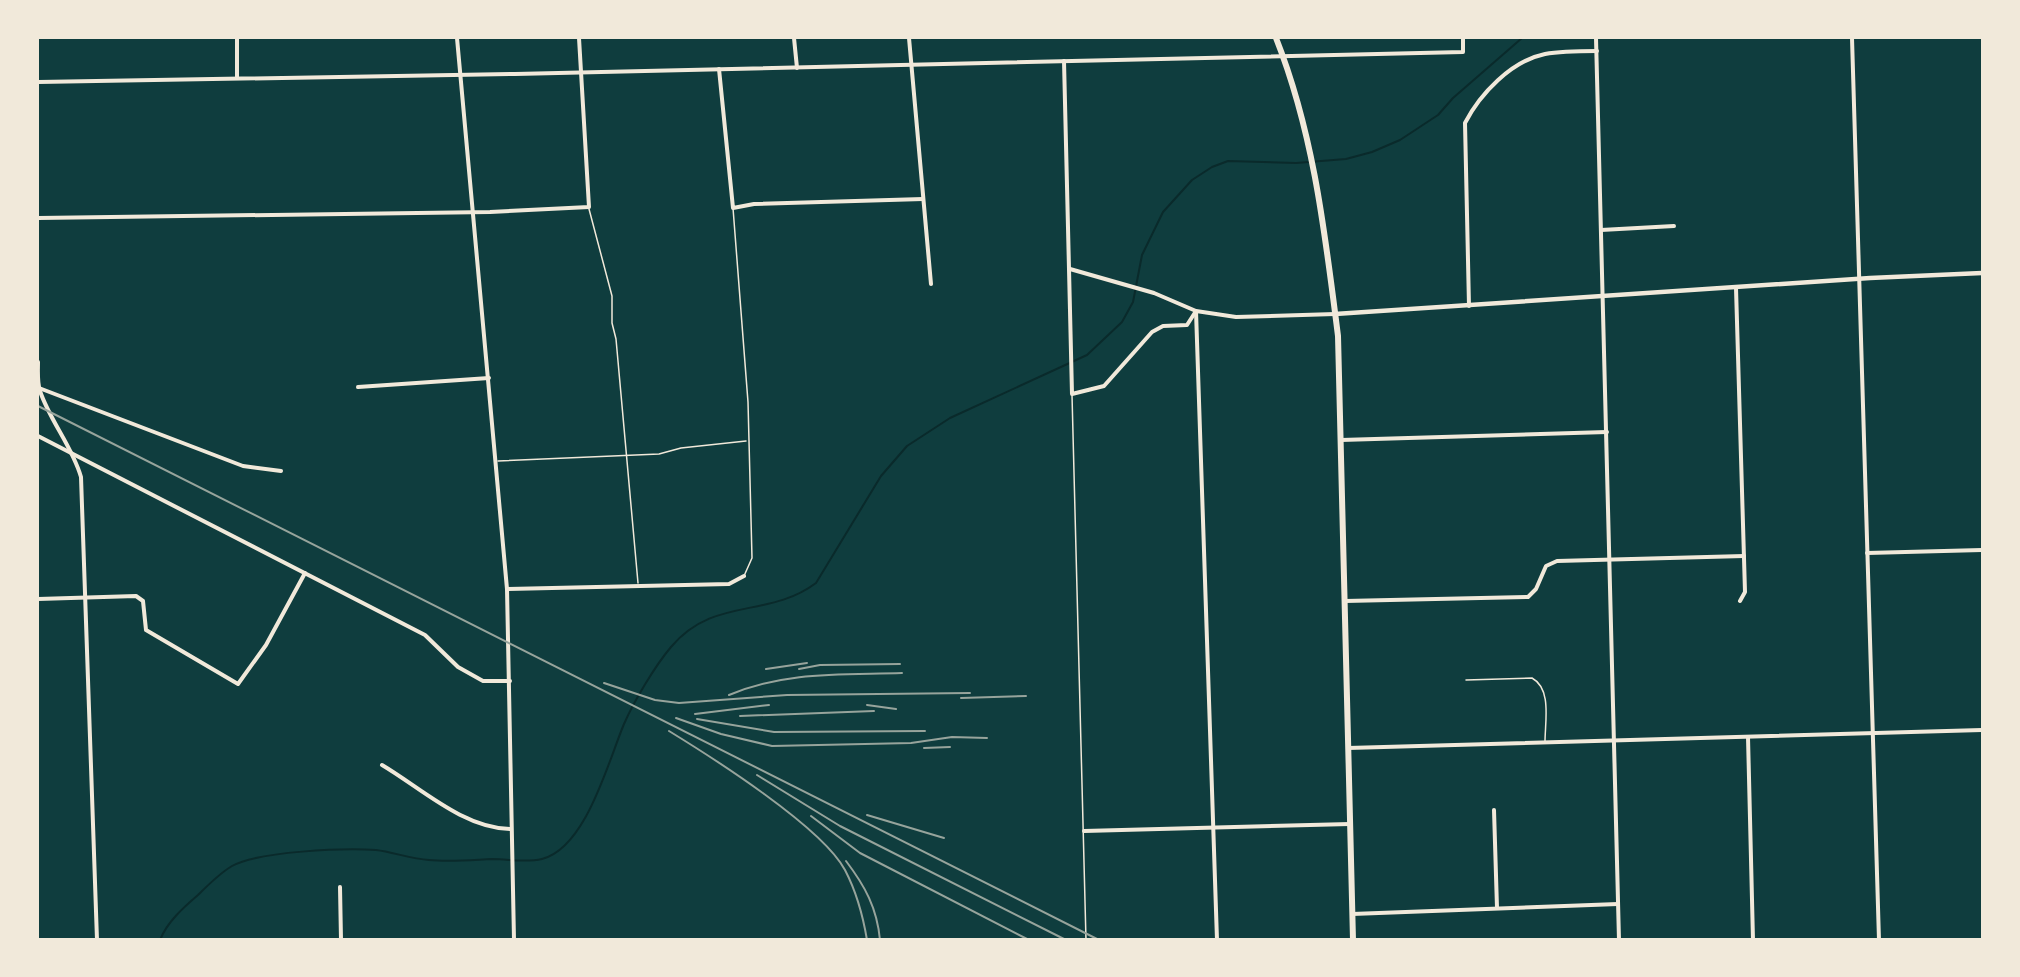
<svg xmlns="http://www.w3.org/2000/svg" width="2020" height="977" font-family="'Alegreya Sans',sans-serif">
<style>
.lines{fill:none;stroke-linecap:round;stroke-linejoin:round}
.stream{stroke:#0a2a2b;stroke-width:2}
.service{stroke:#f1e9da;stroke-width:1.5}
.minor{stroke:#f1e9da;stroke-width:4}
.tertiary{stroke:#f1e9da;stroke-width:4.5}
.primary{stroke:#f1e9da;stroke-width:6}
.rail{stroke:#97a49c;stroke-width:2}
</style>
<rect width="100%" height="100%" fill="#0f3d3e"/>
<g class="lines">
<path class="stream" d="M160,940c7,-18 24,-33 38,-45 10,-10 22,-22 34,-29 27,-15 112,-18 144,-16 17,2 35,9 53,10 21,2 42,0 63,-1 17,0 33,4 50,0 44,-11 66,-97 82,-135 10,-23 31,-58 47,-77 43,-51 97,-28 145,-64l65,-107 26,-30 43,-28 137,-63 35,-33 11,-20 9,-47 21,-43 29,-32 20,-13 16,-6 68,2 50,-4 26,-7 28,-12 38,-25 15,-17 69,-60"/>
<g class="service">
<polyline points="733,208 748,402 752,558 744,576"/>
<polyline points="589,209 612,296 612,323 616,339 638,583"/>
<polyline points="1072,395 1086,940"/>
<polyline points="498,461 659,454 681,448 746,441"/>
<path d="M1466,680l66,-2c20,11 13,43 13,64"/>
</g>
<g class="minor">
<polyline points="237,38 237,78"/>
<polyline points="457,38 507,589 514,940"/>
<polyline points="794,38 797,68"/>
<polyline points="909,38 931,284"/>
<polyline points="1596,38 1619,940"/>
<polyline points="1852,38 1879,940"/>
<polyline points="1064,61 1072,394 1104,386 1152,332 1163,326 1187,325 1196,311 1236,317 1335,314"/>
<polyline points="719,69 733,208 754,204 923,199"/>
<polyline points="38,82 515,74 1463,52 1463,38"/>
<polyline points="38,218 490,212 589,207 579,38"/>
<polyline points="1601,230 1674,226"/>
<polyline points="1070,269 1154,293 1196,311 1217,940"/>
<polyline points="1736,288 1745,592 1740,601"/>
<path d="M1469,306l-4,-183c15,-29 46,-62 80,-69 16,-3 35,-3 52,-3"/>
<path d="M38,362c0,9 -1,20 2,29 10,30 32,55 41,86l16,463"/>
<polyline points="358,387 489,378"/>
<polyline points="39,388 243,466 281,471"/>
<polyline points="38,436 425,635 458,667 483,681 510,681"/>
<polyline points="1341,440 1607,432"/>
<polyline points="1867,553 1982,550"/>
<polyline points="507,589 729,584 744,576"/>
<polyline points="38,599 136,596 143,601 146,630 238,684 266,645 305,573"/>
<polyline points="1345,601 1528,597 1536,589 1546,566 1557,561 1744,556"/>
<polyline points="1748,737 1753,940"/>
<polyline points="1348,748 1982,730"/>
<path d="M382,765c39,23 81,63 128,64"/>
<polyline points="1494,810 1497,908"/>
<polyline points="1084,831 1350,824"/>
<polyline points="340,887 341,940"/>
<polyline points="1352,914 1618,904"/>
</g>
<polyline class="tertiary" points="1335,314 1870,278 1982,273"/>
<path class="primary" d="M1276,38c38,96 49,196 62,298l15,604"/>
<g class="rail">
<polyline points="38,406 1099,940"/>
<polyline points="766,669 807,663"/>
<polyline points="799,669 820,665 900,664"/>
<polyline points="604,683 655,700 679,703 787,695 970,693"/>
<path d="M729,695c58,-24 111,-20 173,-22"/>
<polyline points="961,698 1026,696"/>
<polyline points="867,705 896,709"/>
<polyline points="695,714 769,705"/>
<polyline points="740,716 874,711"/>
<polyline points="676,718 721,734 772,746 911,743 952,737 987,738"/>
<polyline points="697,719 774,732 925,731"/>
<path d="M669,731c44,27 153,96 176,139 11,21 18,46 22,70"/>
<polyline points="924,748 950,747"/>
<polyline points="757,775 840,826 1066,940"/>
<polyline points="867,815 944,838"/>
<polyline points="811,816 860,853 1029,940"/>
<path d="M846,861c19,25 31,47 34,79"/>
</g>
</g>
<rect width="2020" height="977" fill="none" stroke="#f1e9da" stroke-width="78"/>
</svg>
